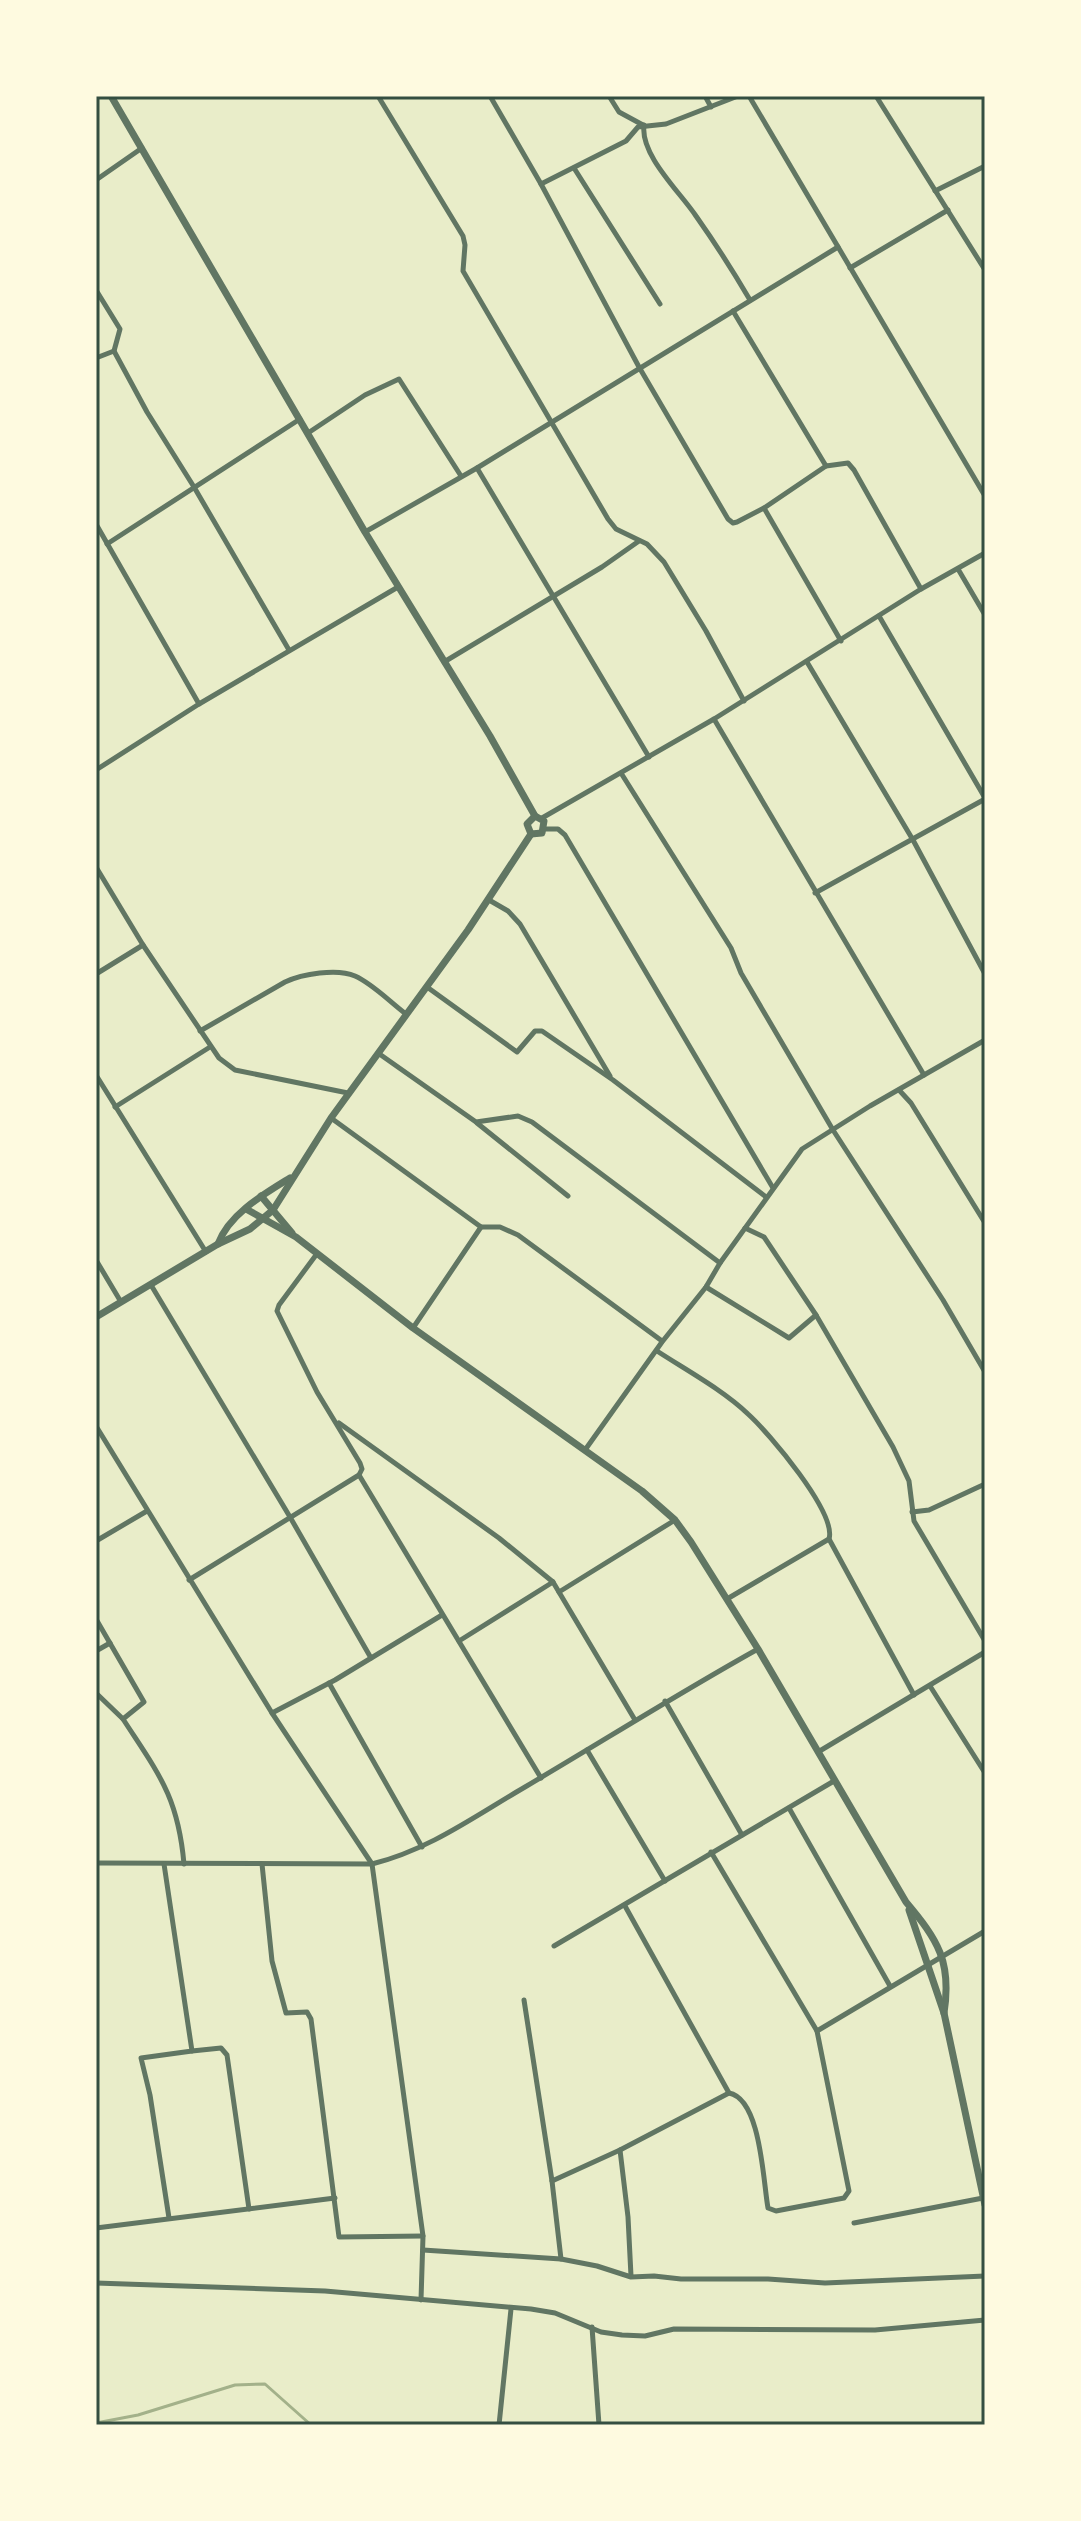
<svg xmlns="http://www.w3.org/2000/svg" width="1081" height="2521" font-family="'PT Sans Narrow',sans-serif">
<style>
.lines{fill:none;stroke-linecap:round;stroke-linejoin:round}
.stream{stroke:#a3b18a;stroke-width:3}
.minor{stroke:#617663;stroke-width:5}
.tertiary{stroke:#617663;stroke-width:7}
.neatline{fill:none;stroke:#344e41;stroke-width:3}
</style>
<rect width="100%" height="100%" fill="#e9edc9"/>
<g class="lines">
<polyline class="stream" points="96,2423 138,2415 235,2385 265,2384 311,2425"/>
<g class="minor">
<polyline points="378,96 463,236 465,245 463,271 608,519 616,529 647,544 664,562 706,631 744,701"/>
<polyline points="490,96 541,184 639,367 728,519 733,523 737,522 764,508 841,641"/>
<polyline points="609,96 619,112 643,125"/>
<polyline points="705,96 711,107"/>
<polyline points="749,96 985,496"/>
<polyline points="876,96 985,270"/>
<path d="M644,125c-4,30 36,67 52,91 19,27 37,55 54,84"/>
<polyline points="574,168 660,304"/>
<polyline points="96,180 142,148"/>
<polyline points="541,184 626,141 638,127 666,124 738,96"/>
<polyline points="935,191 985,166"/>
<polyline points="850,268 948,210"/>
<polyline points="96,290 120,329 114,351 96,358"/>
<polyline points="733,311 826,466 848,463 854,470 921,589"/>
<polyline points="114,351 147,412 194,487 289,650"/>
<polyline points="308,433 365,395 399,379 461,476"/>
<polyline points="477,468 649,757"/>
<polyline points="764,508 826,466"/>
<polyline points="96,524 199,704"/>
<polyline points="365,532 477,468 838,247"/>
<polyline points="107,544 300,419"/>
<polyline points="958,569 985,615"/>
<polyline points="879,616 985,798"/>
<polyline points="444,662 602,567 639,541"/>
<polyline points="807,662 913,840 985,974"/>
<polyline points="714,719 924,1075"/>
<polyline points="96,770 199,704 398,587"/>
<polyline points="621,773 731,948 741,973 833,1130 943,1300 985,1372"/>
<polyline points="542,818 714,719 921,589 985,553"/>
<polyline points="545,829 558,829 565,835 773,1188"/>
<polyline points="96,867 143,945 219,1058 235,1070 348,1093"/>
<polyline points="815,893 985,799"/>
<polyline points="489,900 508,911 520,924 610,1076"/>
<polyline points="96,974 143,945"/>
<polyline points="427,987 517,1052 535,1031 542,1031 613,1080 766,1197"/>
<path d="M200,1031l85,-49c17,-8 52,-14 70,-6 18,8 35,26 51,38"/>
<polyline points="378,1053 476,1122 518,1116 532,1122 720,1263"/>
<polyline points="96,1075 206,1252"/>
<polyline points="899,1090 911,1103 985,1223"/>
<polyline points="115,1107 210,1047"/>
<polyline points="331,1118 481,1227 500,1227 518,1235 662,1341"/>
<polyline points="477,1123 568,1196"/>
<polyline points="745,1228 764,1237 816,1315 893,1447 909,1481 914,1521 985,1641"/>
<polyline points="316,1255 279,1305 277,1311 317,1392 360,1463 362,1469 359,1475 541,1778"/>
<polyline points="96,1260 121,1302"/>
<polyline points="151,1285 290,1517 371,1658"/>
<polyline points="706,1287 789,1338 816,1315"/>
<polyline points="413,1328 481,1227"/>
<path d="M657,1351c29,19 66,39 91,63 21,19 89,99 81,125l85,156"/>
<polyline points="339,1423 499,1538 553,1582 635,1720"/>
<polyline points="96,1426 272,1713 372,1864 423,2236 421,2300"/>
<polyline points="585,1450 662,1342 706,1287 720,1263 802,1149 870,1106 985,1040"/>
<polyline points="912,1512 929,1510 985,1484"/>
<polyline points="96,1541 147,1511"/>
<polyline points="189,1580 359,1475"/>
<polyline points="559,1592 675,1520"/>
<polyline points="727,1599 829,1539"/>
<path d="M96,1619l48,83 -21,17c35,54 55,77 61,145"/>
<polyline points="459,1641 553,1582"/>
<polyline points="96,1651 110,1643"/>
<polyline points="329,1683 422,1847"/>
<polyline points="930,1686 985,1773"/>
<polyline points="96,1693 123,1719"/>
<polyline points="665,1701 742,1835"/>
<polyline points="272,1713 335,1680 442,1615"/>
<polyline points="587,1750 665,1881"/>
<polyline points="818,1752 985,1652"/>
<polyline points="789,1808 890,1986"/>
<path d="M96,1863l276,1c57,-14 103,-48 153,-77 78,-46 154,-94 233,-138"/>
<polyline points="164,1864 192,2051 141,2058 150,2095 169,2218"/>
<polyline points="262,1864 272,1961 286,2013 307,2012 311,2019 339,2237 423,2236"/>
<path d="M625,1906l104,187c32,6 34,88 39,115l8,3 68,-13 5,-7 -32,-160 -106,-179"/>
<polyline points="554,1946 834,1781"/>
<polyline points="524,2000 552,2181 561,2259"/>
<polyline points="817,2031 985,1931"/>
<polyline points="192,2051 221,2048 227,2055 249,2209"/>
<polyline points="620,2150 628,2217 631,2276"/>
<polyline points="552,2181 620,2150 729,2093"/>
<polyline points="854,2223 983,2198"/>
<polyline points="96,2228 335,2198"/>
<polyline points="423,2250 561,2259 597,2266 631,2277 654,2276 681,2279 768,2279 825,2283 985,2276"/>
<polyline points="96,2283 325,2291 531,2309 555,2313 601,2332 622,2335 645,2336 674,2329 875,2330 985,2320"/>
<polyline points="592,2327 599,2425"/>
<polyline points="499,2425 511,2309"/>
</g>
<g class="tertiary">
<polyline points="111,96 365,532 490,736 535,816 544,821 542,833 531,834"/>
<polyline points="531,834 527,824 535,816"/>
<polyline points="261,1196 292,1233"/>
<path d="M246,1209l50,28 117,91 229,163 33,29 16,22 67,107 148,253c32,38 46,60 38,111"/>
<path d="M218,1244c11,-30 46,-50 72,-66"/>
<polyline points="96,1317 218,1244 250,1229 273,1210 331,1118 468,930 531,834"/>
<polyline points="909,1910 944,2013 985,2205"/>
</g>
</g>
<rect width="1081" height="2521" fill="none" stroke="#fefae0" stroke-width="196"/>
<rect x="98" y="98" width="885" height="2325" class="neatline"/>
</svg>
